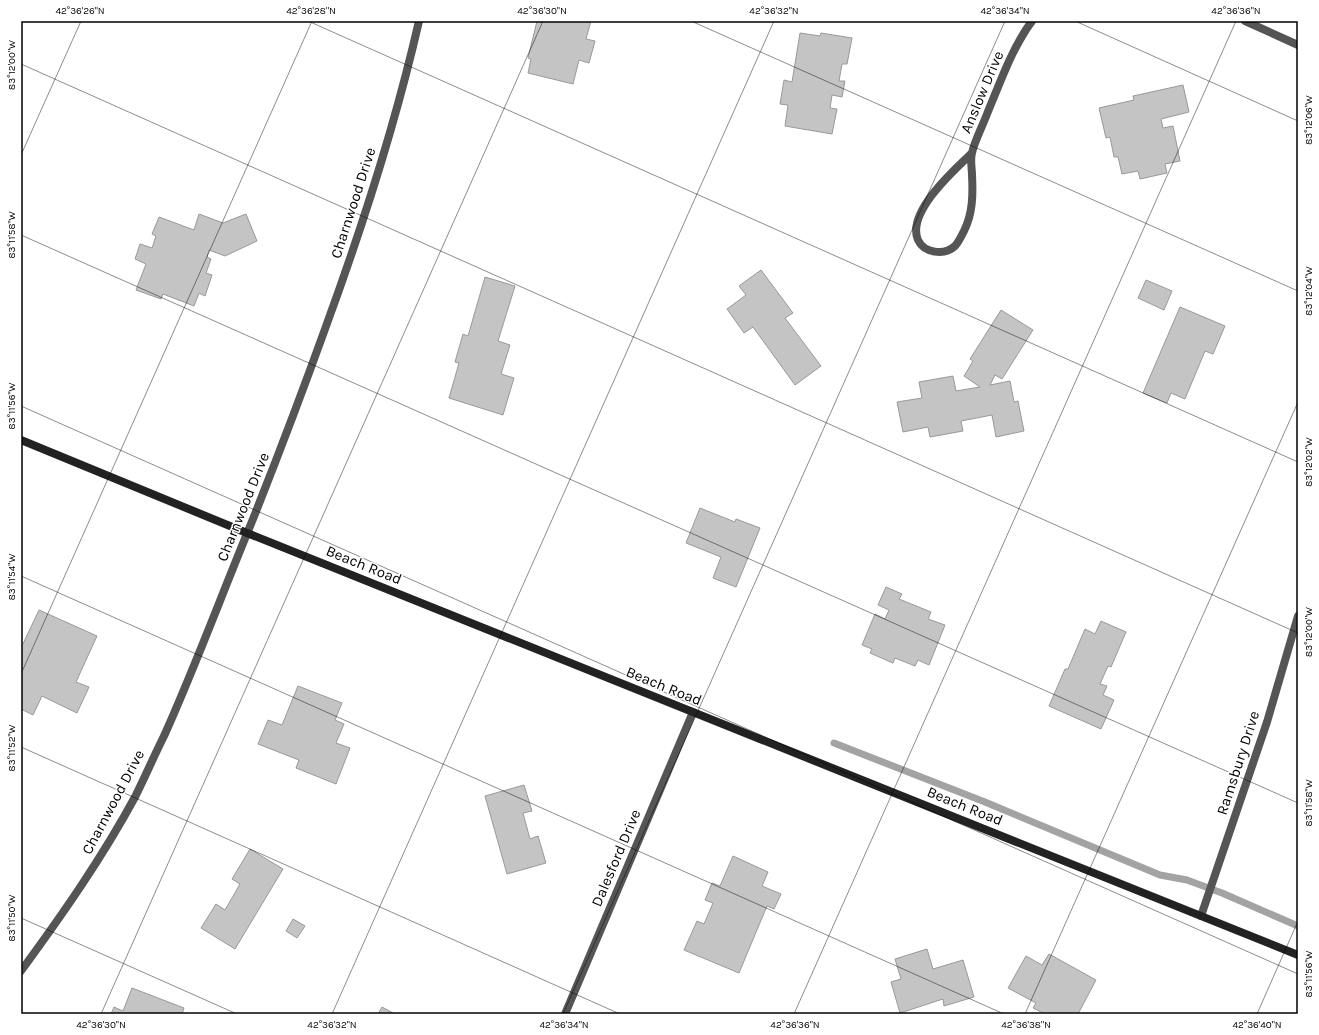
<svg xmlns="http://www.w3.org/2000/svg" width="1319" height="1035" font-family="Karla,sans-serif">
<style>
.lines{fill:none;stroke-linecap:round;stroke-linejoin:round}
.stream{stroke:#a3a3a3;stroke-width:7}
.building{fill:#c4c4c4;stroke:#999}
.street{stroke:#555;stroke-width:8}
.secondary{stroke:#222;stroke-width:8}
.ticks{fill:none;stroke:#000;stroke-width:1;stroke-opacity:0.45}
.labels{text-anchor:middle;stroke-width:3;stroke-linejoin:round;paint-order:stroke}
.street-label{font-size:15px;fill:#000;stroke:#fff}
.neatline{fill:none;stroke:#000;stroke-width:1.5}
.ticks-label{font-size:10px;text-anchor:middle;fill:#000}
</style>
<rect width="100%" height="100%" fill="#fff"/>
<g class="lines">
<polyline class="stream" points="834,743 985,802 1160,875 1187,880 1222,893 1298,926"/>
</g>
<g class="building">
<polygon points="537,21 591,21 586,39 595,41 589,63 579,60 573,84 528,73 531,59 528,58"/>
<polygon points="800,33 820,36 821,33 852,38 847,64 842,64 839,81 845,81 842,97 832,95 830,108 837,109 832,134 785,126 788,105 780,104 784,80 792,82"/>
<polygon points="1183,85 1189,112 1161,119 1163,128 1173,126 1180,161 1165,164 1167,173 1140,179 1138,171 1122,174 1118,157 1114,157 1110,137 1106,138 1099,108 1134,100 1133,96"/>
<polygon points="199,214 223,223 246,214 257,241 225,256 209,250 207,257 211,259 206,273 212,275 205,296 199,293 194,306 163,294 161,299 136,290 146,264 135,259 140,244 152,248 156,236 152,234 159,217 194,230"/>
<polygon points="761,270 793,313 785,318 821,366 795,385 753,327 744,333 727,309 746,295 739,286"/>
<polygon points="485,277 515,286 498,341 510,345 501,374 514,378 503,415 449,398 459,363 455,362 463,334 468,336"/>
<polygon points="1146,280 1172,291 1164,310 1138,298"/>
<polygon points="1180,307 1225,326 1213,354 1205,351 1185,399 1171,393 1167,403 1143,393"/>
<polygon points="1001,310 1033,330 1002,379 995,375 990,385 1010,381 1014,402 1018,401 1024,431 996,437 992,415 961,421 963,431 930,437 928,427 903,432 897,402 922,398 919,382 953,376 956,391 980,387 964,376 973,361 970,359"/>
<polygon points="700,508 735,522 736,519 760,528 736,587 713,578 721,557 686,543"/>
<polygon points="886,587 902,594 899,599 931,612 928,619 945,625 929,665 918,660 915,666 895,658 893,663 870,653 872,649 862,645 875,614 885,619 889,610 878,605"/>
<polygon points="39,610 97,636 76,682 89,687 77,713 42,696 33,715 21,709 21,648"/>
<polygon points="1101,621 1126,632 1111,667 1108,666 1100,684 1107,686 1103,695 1114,700 1101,729 1049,706 1065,669 1068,669 1085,629 1095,634"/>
<polygon points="298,686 342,703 335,720 344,724 336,743 350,748 336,784 296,768 299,760 258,744 268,720 282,725"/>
<polygon points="524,785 532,811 523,813 530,839 538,836 546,863 507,874 485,796"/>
<polygon points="250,849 283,869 235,949 201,928 216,904 225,910 240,884 232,879"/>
<polygon points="733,856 768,872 762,886 781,894 774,909 767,906 739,973 684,950 697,921 704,924 713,903 705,900 712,883 720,886"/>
<polygon points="293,919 305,926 297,938 286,931"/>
<polygon points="927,949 933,969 963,960 974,997 944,1006 943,999 900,1013 891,982 901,979 895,959"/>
<polygon points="1049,954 1096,980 1078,1014 1045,1014 1033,1008 1036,1003 1008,988 1026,956 1042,965"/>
<polygon points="132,988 184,1008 182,1014 111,1014 114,1007 123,1011"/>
<polygon points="382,1007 395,1014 378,1014"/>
</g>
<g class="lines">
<g class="street">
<polyline points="1245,21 1298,45"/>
<path d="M971,154c-17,16 -65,59 -53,86 6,13 26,16 37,6 3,-3 7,-11 9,-15 9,-18 9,-37 8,-56 0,-7 -2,-15 0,-22 2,-11 11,-28 15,-39 13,-31 25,-66 45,-93"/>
<polyline points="1201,916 1267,722 1298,616"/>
<path d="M21,971c41,-56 81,-113 114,-174 10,-20 19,-41 29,-61 32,-71 59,-145 89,-217 25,-63 49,-126 72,-190 37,-101 70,-203 94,-308"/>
<polyline points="565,1014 693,712"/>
</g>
<polyline class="secondary" points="21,440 247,533 1298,955"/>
</g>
<path class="ticks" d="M308,21l990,441M691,21l607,270M1075,21l223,100M21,64l1277,569M21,155l60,-134M21,235l1277,568M21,406l1277,568M21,576l983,438M21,674l291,-653M21,747l599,267M21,918l216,96M101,1014l442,-993M332,1014l442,-993M563,1014l442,-993M794,1014l442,-993M1025,1014l273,-612M1257,1014l41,-93"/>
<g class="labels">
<g class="street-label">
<text transform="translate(982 92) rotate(-67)" y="5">Anslow Drive</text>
<text transform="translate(353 203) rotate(-72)" y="5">Charnwood Drive</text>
<text transform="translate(243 507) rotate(-68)" y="5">Charnwood Drive</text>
<text transform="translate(364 565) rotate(22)" y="5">Beach Road</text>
<text transform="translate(664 686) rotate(22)" y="5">Beach Road</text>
<text transform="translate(1238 763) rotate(-72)" y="5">Ramsbury Drive</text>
<text transform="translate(113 802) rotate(-62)" y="5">Charnwood Drive</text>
<text transform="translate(965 806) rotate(22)" y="5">Beach Road</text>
<text transform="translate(616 858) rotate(-67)" y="5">Dalesford Drive</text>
</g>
</g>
<rect width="1319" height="1035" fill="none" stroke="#ffffff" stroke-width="44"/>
<rect x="22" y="22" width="1275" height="991" class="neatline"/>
<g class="ticks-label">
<text x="80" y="14">42°36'26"N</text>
<text x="311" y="14">42°36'28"N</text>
<text x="542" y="14">42°36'30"N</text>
<text x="774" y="14">42°36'32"N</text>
<text x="1005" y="14">42°36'34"N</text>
<text x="1236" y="14">42°36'36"N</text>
<text transform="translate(11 65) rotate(-90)" y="4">83°12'00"W</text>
<text transform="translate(1308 120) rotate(-90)" y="4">83°12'06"W</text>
<text transform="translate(11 235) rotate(-90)" y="4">83°11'58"W</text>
<text transform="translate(1308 291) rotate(-90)" y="4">83°12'04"W</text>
<text transform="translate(11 406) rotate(-90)" y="4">83°11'56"W</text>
<text transform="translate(1308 462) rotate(-90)" y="4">83°12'02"W</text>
<text transform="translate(11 577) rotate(-90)" y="4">83°11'54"W</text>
<text transform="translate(1308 632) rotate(-90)" y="4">83°12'00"W</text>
<text transform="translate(11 748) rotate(-90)" y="4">83°11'52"W</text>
<text transform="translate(1308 803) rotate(-90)" y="4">83°11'58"W</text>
<text transform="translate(11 918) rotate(-90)" y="4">83°11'50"W</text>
<text transform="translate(1308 974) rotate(-90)" y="4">83°11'56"W</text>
<text x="101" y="1028">42°36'30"N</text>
<text x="332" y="1028">42°36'32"N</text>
<text x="564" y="1028">42°36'34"N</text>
<text x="795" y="1028">42°36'36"N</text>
<text x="1026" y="1028">42°36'38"N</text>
<text x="1257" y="1028">42°36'40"N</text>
</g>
</svg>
